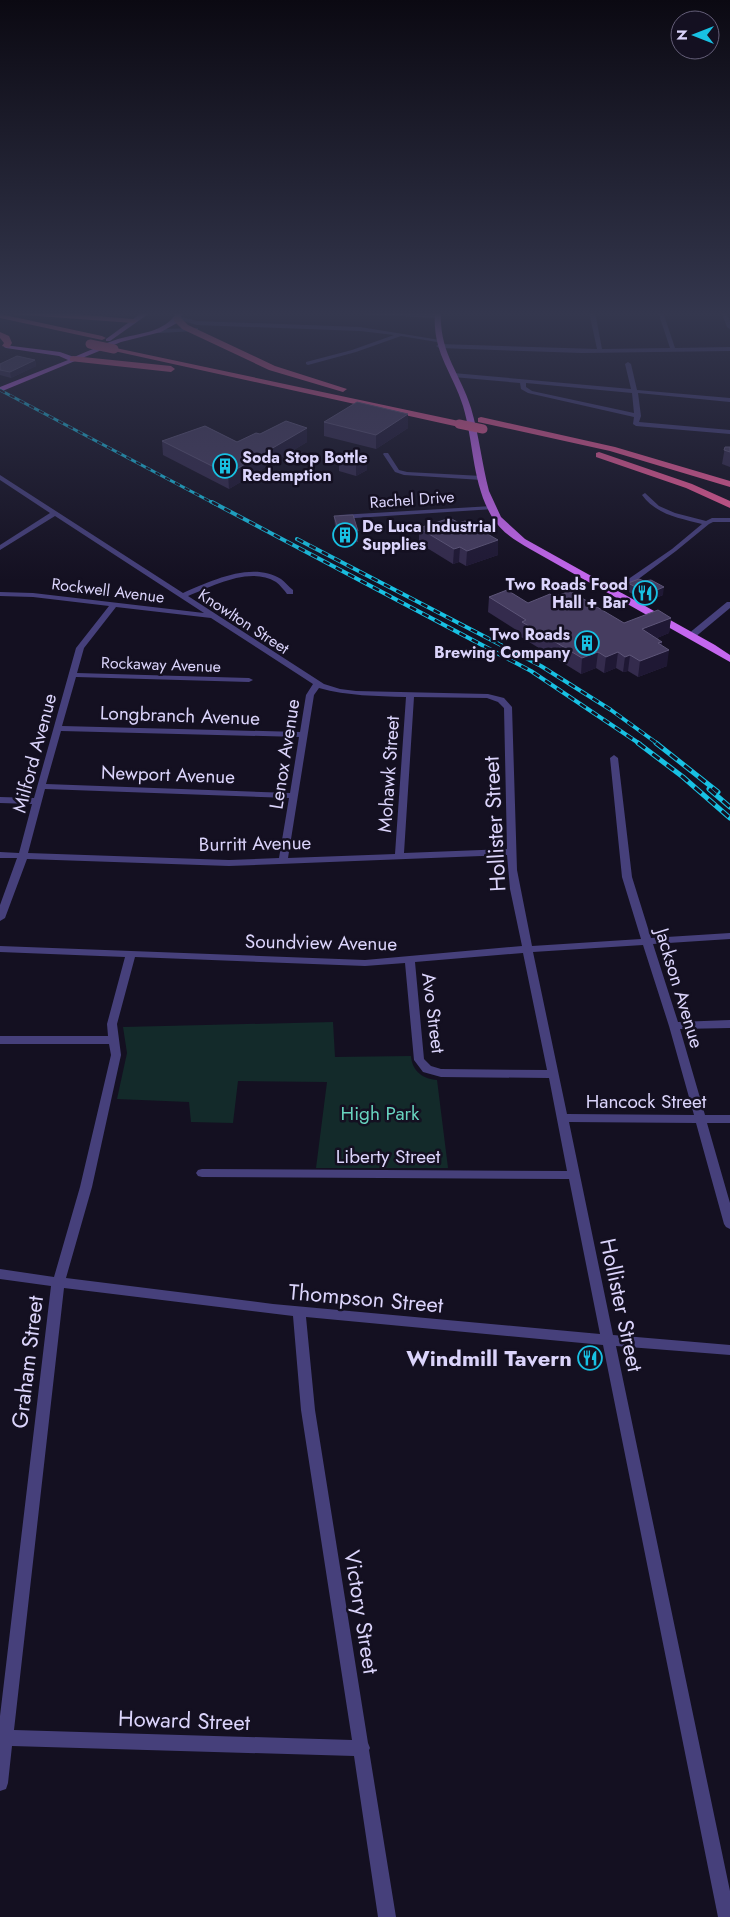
<svg xmlns="http://www.w3.org/2000/svg" width="730" height="1917" font-family="Jost,sans-serif">
<style>
.green{fill:#132a2a}
.lines{fill:none;stroke-linecap:round;stroke-linejoin:round}
.minor{fill:#46407b;fill-rule:evenodd}
.major{fill:#c567ef;fill-rule:evenodd}
.highway{fill:#ee5c98;fill-rule:evenodd}
.rail-far2-casing{stroke:#18c1e3;stroke-width:3}
.rail-far1-casing{stroke:#18c1e3;stroke-width:4}
.rail-casing{stroke:#18c1e3;stroke-width:5}
.rail-far2{stroke:#141021;stroke-width:2;stroke-dasharray:5.5;stroke-linecap:butt}
.rail-far1{stroke:#141021;stroke-width:2.5;stroke-dasharray:7;stroke-linecap:butt}
.rail{stroke:#141021;stroke-width:3;stroke-dasharray:9;stroke-linecap:butt}
.highway-bridge{stroke:#ee5c98;stroke-width:9}
.wall{fill:#342b4d}
.shaded-wall{fill:#1f1834}
.building{fill:#463d60;stroke:#5d5578}
.labels{text-anchor:middle;stroke-width:5;stroke-linejoin:round;paint-order:stroke}
.far-poi-label{font-size:16px;font-weight:bold;fill:#dbd4fb;stroke:#141021;text-anchor:start}
.far-street-label{font-size:16px;fill:#dbd4fb;stroke:#141021}
.street-label{font-size:19px;fill:#dbd4fb;stroke:#141021}
.park-label{font-size:19px;fill:#68d3bf;stroke:#141021}
.near-street-label{font-size:22px;fill:#dbd4fb;stroke:#141021}
.near-poi-label{font-size:22px;font-weight:bold;fill:#dbd4fb;stroke:#141021;text-anchor:end}
</style>
<rect width="100%" height="100%" fill="#141021"/>
<path class="green" d="M333,1022l2,35 76,-1c1,15 12,23 26,24l11,88h-132l11,-86 -89,-1 -5,42 -42,-1 -2,-20 -72,-3 10,-46 -4,-26z"/>
<g class="lines">
<g class="minor">
<polygon points="312,312 438,314 441,316 438,318"/>
<polygon points="589,312 595,312 602,349 670,348 658,312 663,312 675,348 730,347 730,351 582,353 439,348 436,346 439,344 597,349"/>
<polygon points="721,312 726,312 730,321 730,329 727,327"/>
<polygon points="178,316 197,321 360,327 440,340 437,342 401,336 356,352 308,365 306,364 306,362 352,350 394,335 360,331 197,325 176,319 176,317"/>
<polygon points="198,328 198,330 196,331 159,333 156,331 159,329"/>
<path d="M628,362l3,2 6,26 93,8v4l-92,-9 3,23 -2,6 91,8v4l-94,-8 -3,-2 1,-7 -106,-24 -7,-4 -1,-6 -67,-6 -3,-2 3,-2 178,16 -6,-25zM526,383l106,10 2,20 -102,-22 -6,-4z"/>
<polygon points="384,453 388,453 399,470 407,472 482,476 485,478 482,480 404,475 395,472 383,454"/>
<path d="M0,475l183,118c28,-12 69,-32 98,-14 4,3 8,8 12,11v4h-6c-3,-4 -7,-9 -11,-12 -26,-16 -63,4 -88,14l136,88 16,5 16,2 132,3 16,4 8,9 5,163 15,76 109,-7 -19,-62 -12,-119 4,-3 4,3 14,119 19,61 79,-5v6l-77,5 25,78 52,-2v8l-50,1 25,86h25v8h-23l23,80v26l-4,-2 -2,-3 -28,-101 -127,-1 44,213 117,10v10l-114,-9 114,545v26h-12l-115,-572 -297,-28 9,93 53,333 2,5 -1,2 27,167h-18l-24,-161 -342,-10 -4,37 -2,6 -6,2v-75l51,-430 -51,-7v-10l54,8 26,-90 31,-132 -2,-11h-109v-8h108l-1,-12 18,-67 -125,-5v-6l365,14 157,-14 -12,-57 -3,-34 -278,11 -202,-7 -22,59 -5,3v-16l17,-47h-17v-6l19,1 13,-49 -32,-1v-6l34,1 42,-150 33,-42 -76,-9 -33,-1v-4l33,1 171,20 -149,-97 -55,34v-5l50,-32 -50,-33zM116,607l95,11 102,66 -7,11 -6,37 -238,-6 14,-49 173,5 4,-2 -4,-2 -172,-5 7,-25zM319,688c29,8 57,8 87,9l-11,157 -107,4 26,-163zM414,697l73,1 11,4 6,6 3,141 -103,4zM61,731l238,6 -9,56 -244,-9zM45,789l244,9 -10,60 -50,2 -201,-7zM643,945l26,81 25,89 -127,-1 -34,-162zM523,953l24,117 -106,-1 -10,-3 -7,-7 -9,-97zM135,957l230,9 40,-3 9,97 9,12 18,5 108,1 18,93 -365,-2 -4,1 -2,3 2,3 4,1 367,2 31,155 -327,-30 -207,-26 26,-91 29,-132 -4,-31zM64,1288l229,28 8,94 51,330 -338,-10z"/>
<path d="M645,493l14,13 16,7 31,8 6,-3h18v4h-17l-4,2 -33,27 -59,44h-6v-4l61,-42 30,-25c-23,-6 -45,-9 -60,-29z"/>
<polygon points="492,506 495,508 494,509 340,519 337,517 340,515"/>
<polygon points="727,602 730,602 730,608 694,638 688,638 688,634"/>
</g>
<g class="major">
<polygon points="143,312 151,312 110,341 106,341 106,339"/>
<path d="M177,312h7l-7,11 -16,9 -40,10 -121,50v-5l68,-27 -9,-4 -53,-8 -2,-1v-2l56,7 14,5c15,-6 29,-13 44,-18 21,-6 47,-6 59,-27z"/>
<path d="M435,312h6c-2,41 19,60 30,96 8,27 11,56 18,83l12,26 24,22 190,106 15,10v7l-200,-113c-14,-8 -29,-17 -38,-32 -20,-34 -18,-74 -29,-111 -11,-35 -31,-53 -28,-94z"/>
</g>
<g class="highway">
<polygon points="7,312 50,312 133,319 137,321 133,323 11,314"/>
<polygon points="0,314 102,336 106,338 102,340 0,318"/>
<polygon points="174,317 180,317 188,325 275,366 347,389 343,392 269,370 182,329 174,321"/>
<polygon points="0,332 9,336 12,343 9,348 2,346 4,343 0,338"/>
<polygon points="111,347 459,421 464,424 459,427 114,351 110,349"/>
<polygon points="73,356 171,366 175,369 171,372 70,361 70,357"/>
<polygon points="481,417 615,447 730,481 730,487 610,451 478,422 478,418"/>
<polygon points="599,452 692,484 730,501 730,508 686,488 596,457 596,453"/>
</g>
<g class="rail-far2-casing">
<polyline id="rail-far2" points="0,390 215,504"/>
</g>
<g class="rail-far1-casing">
<g id="rail-far1">
<polyline points="212,502 531,671 640,744"/>
<polyline points="297,539 541,666 611,710 658,744"/>
</g>
</g>
<g class="rail-casing">
<g id="rail">
<polyline points="638,743 683,777 730,818"/>
<polyline points="656,743 718,792"/>
<polyline points="709,789 730,807"/>
</g>
</g>
<use href="#rail-far2" class="rail-far2"/>
<use href="#rail-far1" class="rail-far1"/>
<use href="#rail" class="rail"/>
<g class="highway-bridge">
<polyline points="90,344 114,349"/>
<polyline points="459,424 483,429"/>
</g>
</g>
<g class="wall">
<polygon points="35,360 36,366 11,378 0,375 0,364"/>
<polygon points="408,414 408,428 376,449 324,436 324,422"/>
<polygon points="307,428 307,442 229,489 163,455 162,441 237,442 260,434"/>
<polygon points="725,447 730,447 730,467 722,464"/>
<polygon points="367,459 367,470 356,476 339,471 339,460"/>
<polygon points="334,516 358,531 358,542 339,543 335,527"/>
<polygon points="419,528 498,555 466,566 459,562 453,564 419,543"/>
<polygon points="628,583 663,595 651,600 644,596 640,598 627,591"/>
<polygon points="489,597 528,603 554,597 624,623 671,618 669,633 657,638 662,642 662,646 667,666 638,677 628,671 623,672 616,668 604,673 596,668 581,674 521,637 521,633 488,612"/>
</g>
<g class="shaded-wall">
<polygon points="35,360 36,366 11,378 10,372"/>
<polygon points="408,414 408,428 376,449 376,435"/>
<polygon points="307,428 307,442 229,489 228,474"/>
<polygon points="367,459 367,470 356,476 356,465"/>
<polygon points="498,540 498,555 466,566 467,551"/>
<polygon points="460,547 459,562 453,564 454,549"/>
<polygon points="664,587 663,595 651,600 652,592"/>
<polygon points="645,589 644,596 640,598 641,590"/>
<polygon points="671,618 669,633 640,645 642,629"/>
<polygon points="662,642 661,653 669,650 667,666 638,677 640,661 658,643"/>
<polygon points="598,652 596,668 581,674 582,658"/>
<polygon points="618,652 616,668 604,673 606,657"/>
<polygon points="630,655 628,671 623,672 625,657"/>
</g>
<g class="building">
<polygon points="17,356 35,360 10,372 0,370 0,364"/>
<polygon points="357,402 408,414 376,435 324,422"/>
<polygon points="286,421 307,428 228,474 162,441 205,426 237,442 256,433 260,434"/>
<polygon points="725,447 730,447 730,452 724,450"/>
<polygon points="350,454 367,459 356,465 339,460"/>
<polygon points="353,515 358,531 339,532 334,516"/>
<polygon points="450,518 459,523 465,521 498,540 467,551 460,547 454,549 419,528"/>
<polygon points="639,579 644,581 651,580 664,587 652,592 645,589 641,590 628,583"/>
<polygon points="507,590 528,603 550,594 554,597 570,591 624,623 658,610 671,618 642,629 662,642 658,643 669,650 640,661 630,655 625,657 618,652 606,657 598,652 582,658 522,622 526,620 489,597"/>
</g>
<linearGradient id="sky" x2="0" y2="1"><stop stop-color="#0b0912"/><stop offset="0.54" stop-color="#34374e"/><stop offset="1" stop-color="#34374e" stop-opacity="0"/></linearGradient>
<rect width="730" height="581" fill="url(#sky)"/>
<defs>
<g id="building-ring" transform="scale(1.25)"><circle r="9.5" fill="#141021" stroke="#18c1e3" stroke-width="1.5"/><path d="M-4-6H4V6H1V3H-1V6H-4ZM-2.5-4.3h1.7v1.8h-1.7ZM.8-4.3h1.7v1.8H.8ZM-2.5-1h1.7V.8h-1.7ZM.8-1h1.7V.8H.8Z" fill="#18c1e3"/></g>
<g id="restaurant-ring" transform="scale(1.25)"><circle r="9.5" fill="#141021" stroke="#18c1e3" stroke-width="1.5"/><path d="M-5-6h1v4h1v-4h1v4h1v-4h1v5L-1.5 .5V6h-2V.5L-5-1ZM5-6V6H3V1.5H1.5Q1.5-4 5-6Z" fill="#18c1e3"/></g>
</defs>
<g fill-rule="evenodd">
<use href="#building-ring" x="225" y="466"/>
<use href="#building-ring" x="345" y="535"/>
<use href="#restaurant-ring" x="645" y="593"/>
<use href="#building-ring" x="587" y="643"/>
<use href="#restaurant-ring" x="590" y="1358"/>
</g>
<g class="labels">
<g class="far-poi-label">
<text x="242" y="463">Soda Stop Bottle<tspan x="242" dy="18">Redemption</tspan></text>
<text x="362" y="532">De Luca Industrial<tspan x="362" dy="18">Supplies</tspan></text>
<text x="628" y="590" text-anchor="end">Two Roads Food<tspan x="628" dy="18">Hall + Bar</tspan></text>
<text x="570" y="640" text-anchor="end">Two Roads<tspan x="570" dy="18">Brewing Company</tspan></text>
</g>
<g class="far-street-label">
<text transform="translate(412 499) rotate(-4)" y="6">Rachel Drive</text>
<text transform="translate(108 590) rotate(7)" y="6">Rockwell Avenue</text>
<text transform="translate(244 621) rotate(33)" y="6">Knowlton Street</text>
<text transform="translate(161 664) rotate(2)" y="6">Rockaway Avenue</text>
</g>
<g class="street-label">
<text transform="translate(180 715) rotate(2)" y="7">Longbranch Avenue</text>
<text transform="translate(34 753) rotate(-75)" y="7">Milford Avenue</text>
<text transform="translate(284 754) rotate(-81)" y="7">Lenox Avenue</text>
<text transform="translate(168 774) rotate(2)" y="7">Newport Avenue</text>
<text transform="translate(388 774) rotate(-86)" y="7">Mohawk Street</text>
<text transform="translate(255 843) rotate(-1)" y="7">Burritt Avenue</text>
<text transform="translate(321 942) rotate(1)" y="7">Soundview Avenue</text>
<text transform="translate(680 988) rotate(73)" y="7">Jackson Avenue</text>
<text transform="translate(434 1013) rotate(83)" y="7">Avo Street</text>
<text x="646" y="1108">Hancock Street</text>
<text x="388" y="1163">Liberty Street</text>
</g>
<g class="park-label">
<text x="380" y="1120">High Park</text>
</g>
<g class="near-street-label">
<text transform="translate(494 824) rotate(-93)" y="8">Hollister Street</text>
<text transform="translate(366 1298) rotate(5)" y="8">Thompson Street</text>
<text transform="translate(622 1305) rotate(78)" y="8">Hollister Street</text>
<text transform="translate(27 1362) rotate(-83)" y="8">Graham Street</text>
<text transform="translate(362 1612) rotate(81)" y="8">Victory Street</text>
<text transform="translate(184 1720) rotate(2)" y="8">Howard Street</text>
</g>
<g class="near-poi-label">
<text x="572" y="1366">Windmill Tavern</text>
</g>
</g>
<g transform="translate(695 35) rotate(270)"><circle r="24" fill="#141021" stroke="#645e78"/>
<path d="M0-4L9 19L0 12L-9 19Z" fill="#18c1e3"/>
<text y="-8" font-size="14" font-weight="bold" text-anchor="middle" fill="#dbd4fb">N</text>
</g>
</svg>
